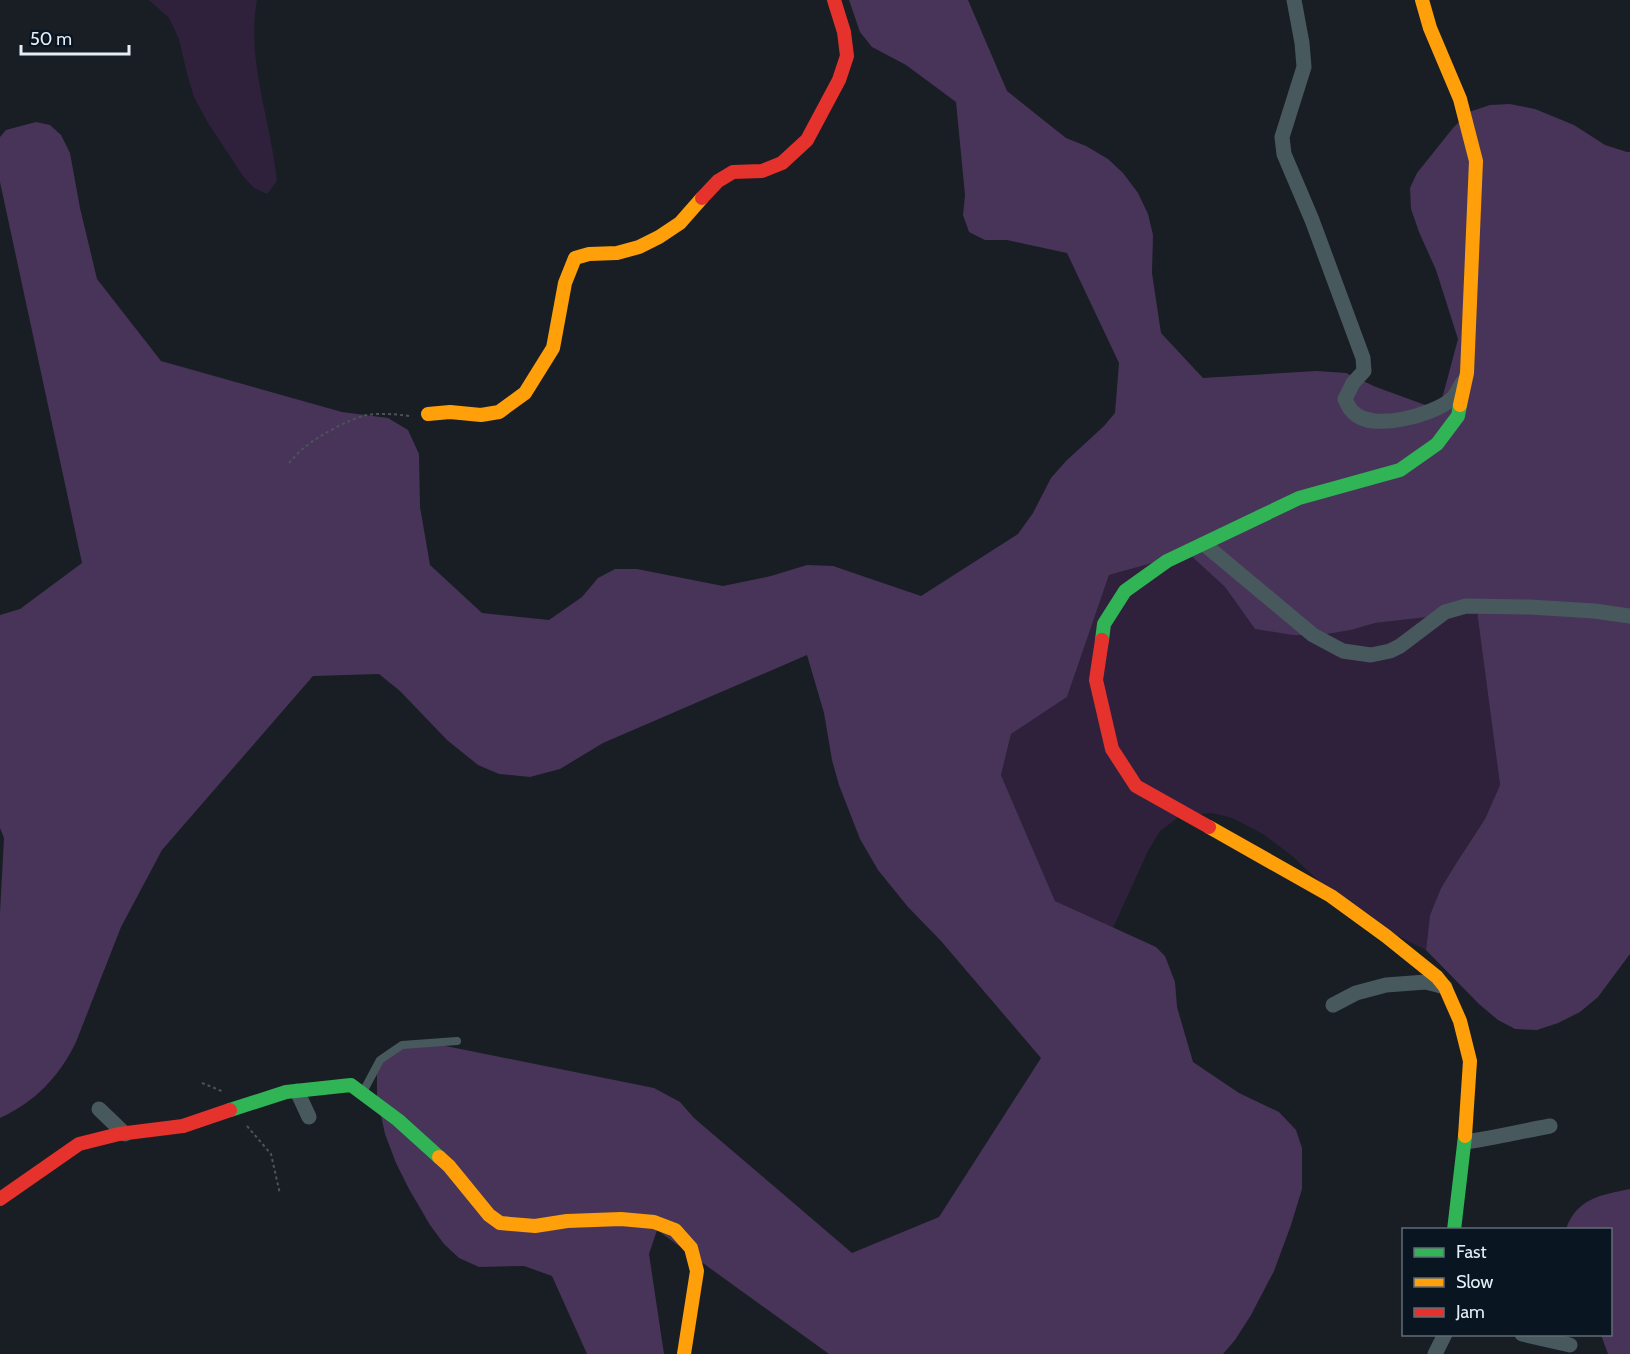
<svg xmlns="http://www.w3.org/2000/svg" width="1630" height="1354" font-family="Cabin,sans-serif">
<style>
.green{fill:#2f213b}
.forest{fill:#483458}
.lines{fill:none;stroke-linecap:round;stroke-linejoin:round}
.path{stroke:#49555a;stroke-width:2;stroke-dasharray:3 3;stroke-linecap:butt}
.lane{stroke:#48595d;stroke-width:8}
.street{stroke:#48595d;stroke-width:15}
.fast{stroke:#30b455;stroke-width:14}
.slow{stroke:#ff9f0a;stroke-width:14}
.jam{stroke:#e5322d;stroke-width:14}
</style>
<rect width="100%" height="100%" fill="#181e24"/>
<g class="green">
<path d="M149,0h108c-11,61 14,120 20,181l-10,13 -13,-6 -11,-12 -35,-53 -14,-26 -7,-23 -8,-35 -10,-21z"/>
<polygon points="1188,553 1225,587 1255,629 1321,635 1351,630 1375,623 1477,610 1500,785 1485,819 1457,862 1441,888 1430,915 1426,950 1370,922 1322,884 1291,855 1263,834 1232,818 1212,813 1180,816 1160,831 1148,851 1113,928 1055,901 1001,775 1011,734 1067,697 1109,575"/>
</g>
<g class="forest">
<path d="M849,0h119l39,91 59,47 20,8 22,13 15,14 15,20 10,21 5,21 -1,38 9,60 42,45 113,-7 30,2 30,14 63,23 19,-71 -22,-69 -17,-38 -8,-23 -1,-21 7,-15 36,-45 16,-16 21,-7 20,-1 25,5 39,16 31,20 22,7h3v802l-32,43 -18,15 -22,11 -21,7 -22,-1 -17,-9 -19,-16 -53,-54 4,-35 11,-27 16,-26 28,-43 15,-34 -23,-174 -102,12 -24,7 -30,5h-28l-38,-6 -30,-42 -37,-34 -79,22 -42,122 -56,37 -10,41 54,126 101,46 9,9 10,26 2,25 16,55 46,31 40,19 17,18 6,18v41l-11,36 -17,46 -23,44 -16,25 -12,14h-394l-172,-124 -8,24 15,100h-77l-35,-78 -28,-10 -45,1 -20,-9 -15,-14 -14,-19 -21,-36 -13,-26 -11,-29 -8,-37v-31l6,-12 38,-13 233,47 26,14 14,16 158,135 87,-36 102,-159 -100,-117 -33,-34 -30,-37 -18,-31 -21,-54 -7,-25 -8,-47 -17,-58 -204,88 -43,26 -30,8 -31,-3 -21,-9 -31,-25 -47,-49 -21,-17 -66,2 -151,174 -41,77 -45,115c-17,35 -41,60 -76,76v-205l4,-75 -4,-10v-213l20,-6 62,-46 -82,-381v-45l6,-7 30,-8 14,3 11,10 9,18 10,55 17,71 64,82 181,51 46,6 20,12 11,24 1,53 10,58 52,48 67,7 33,-23 16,-19 17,-9h22l86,17 48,-10 36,-11 26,1 88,30 97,-62 15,-21 18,-35 15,-17 38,-35 11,-13 4,-50 -52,-110 -60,-13h-22l-16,-8 -6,-17 2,-20 -9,-93 -50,-37 -34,-18 -12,-15z"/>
<path d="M1630,1189v165h-22l-7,-19 9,-1v-104l-44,-1c11,-31 35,-34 64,-40z"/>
</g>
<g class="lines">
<g class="path">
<path d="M289,463c5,-5 10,-12 16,-16 13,-11 46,-29 62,-32 14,-2 28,-1 42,1"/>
<polyline points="202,1083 224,1092"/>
<polyline points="247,1126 271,1154 280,1194"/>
</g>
<polyline class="lane" points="363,1092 380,1060 402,1045 457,1041"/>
<g class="street">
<path d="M1294,0l8,43 2,24 -22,70 2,17 28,66 51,138 1,13 -11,12 -8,16c2,4 4,9 7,12 19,22 81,4 100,-12 4,-4 7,-11 10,-16"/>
<polyline points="1204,544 1313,635 1343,651 1371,655 1390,651 1400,646 1445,612 1466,606 1530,607 1594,611 1630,616"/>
<polyline points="1333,1005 1356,993 1386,985 1426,982 1445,987"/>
<polyline points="297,1091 309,1117"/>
<polyline points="99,1109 125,1134"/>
<path d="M1465,1142c29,-4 57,-11 85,-16"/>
<polyline points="1522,1334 1570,1345"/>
<polyline points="1435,1354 1445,1334"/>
</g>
<g class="fast">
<polyline points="1102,640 1104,624 1125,591 1167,561 1299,498 1400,470 1437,444 1458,416 1460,405"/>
<polyline points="230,1110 286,1092 351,1085 398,1120 439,1157"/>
<polyline points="1454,1230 1465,1136"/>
</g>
<g class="slow">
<polyline points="1422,0 1430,28 1460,99 1476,161 1467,373 1460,405"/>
<polyline points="428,414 450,412 481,415 499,412 525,393 553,348 565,283 575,258 589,254 617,253 639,247 659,237 680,223 702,198"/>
<polyline points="1209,827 1331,896 1386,936 1437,977 1445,987 1460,1021 1470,1061 1465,1136"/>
<polyline points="439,1157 449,1166 489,1215 500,1223 535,1226 567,1221 621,1219 654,1222 675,1230 691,1248 697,1271 684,1354"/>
</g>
<g class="jam">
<polyline points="702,198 718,181 733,172 762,171 782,163 807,140 839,80 847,56 844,32 834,0"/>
<polyline points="1102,640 1096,680 1112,749 1136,786 1209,827"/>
<polyline points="0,1199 79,1144 119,1134 183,1126 230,1110"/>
</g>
</g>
<rect x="1402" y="1228" width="210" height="108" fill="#091520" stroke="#616c76" stroke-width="1.5"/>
<rect x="1414" y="1248" width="30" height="9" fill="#30b455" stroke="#616c76" stroke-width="1.5"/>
<text x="1456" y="1258" font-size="18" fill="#e5eef6">Fast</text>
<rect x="1414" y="1278" width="30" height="9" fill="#ff9f0a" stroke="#616c76" stroke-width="1.5"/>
<text x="1456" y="1288" font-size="18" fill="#e5eef6">Slow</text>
<rect x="1414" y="1308" width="30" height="9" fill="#e5322d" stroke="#616c76" stroke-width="1.5"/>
<text x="1456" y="1318" font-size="18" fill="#e5eef6">Jam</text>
<path d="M21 45v9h108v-9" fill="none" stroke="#e5eef6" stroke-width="3"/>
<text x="30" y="45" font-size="18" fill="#e5eef6" stroke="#091520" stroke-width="4.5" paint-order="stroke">50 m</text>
</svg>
